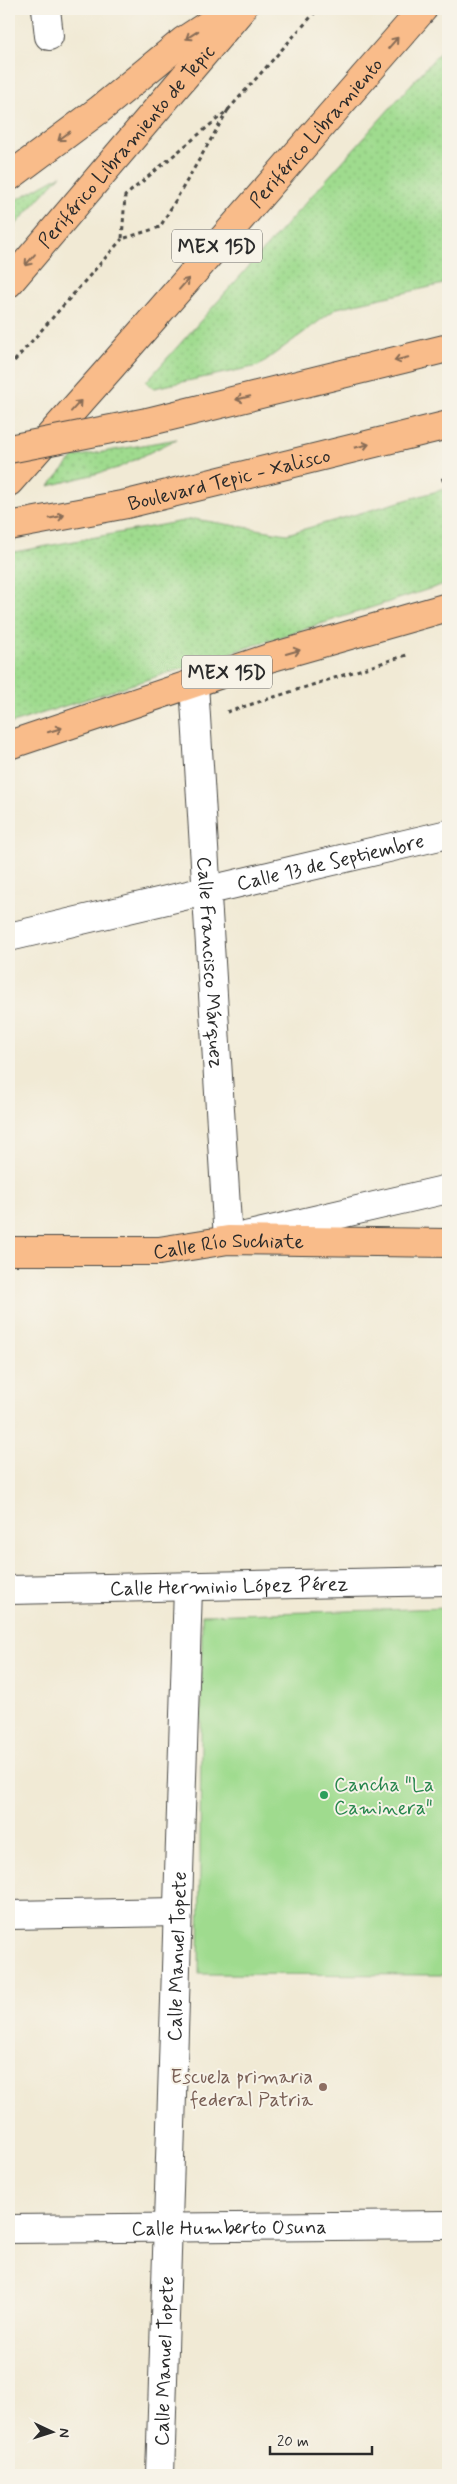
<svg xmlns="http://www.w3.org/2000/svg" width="457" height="2484" font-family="Mynerve,sans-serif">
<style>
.grass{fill:url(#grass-dots);stroke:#65835c}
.garden{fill:#9fdb8e;stroke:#65835c}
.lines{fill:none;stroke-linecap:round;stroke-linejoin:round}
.minor-casing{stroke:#494844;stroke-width:30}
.major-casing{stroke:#494844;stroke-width:30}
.highway-casing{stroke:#494844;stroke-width:30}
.path{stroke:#494844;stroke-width:3;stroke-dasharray:4 4;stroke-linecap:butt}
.minor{stroke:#fff;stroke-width:28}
.major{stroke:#f9bc8a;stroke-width:28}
.highway{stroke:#f9bc8a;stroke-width:28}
.highway-bridge-casing{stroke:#494844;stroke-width:30;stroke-linecap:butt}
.highway-bridge{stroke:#f9bc8a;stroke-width:28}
.oneway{stroke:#886c56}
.leisure-dot{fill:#2e9e5b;stroke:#f7f3e8;stroke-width:2}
.education-dot{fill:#8d6e63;stroke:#f7f3e8;stroke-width:2}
.labels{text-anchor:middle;stroke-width:4;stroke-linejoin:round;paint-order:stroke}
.shield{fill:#f7f3e8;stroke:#686764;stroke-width:1}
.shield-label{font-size:19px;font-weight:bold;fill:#2b2b2b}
.street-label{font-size:20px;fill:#2b2b2b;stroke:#f7f3e8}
.leisure-label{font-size:20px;fill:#27864d;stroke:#f7f3e8;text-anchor:start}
.education-label{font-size:20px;fill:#785e54;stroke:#f7f3e8;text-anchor:end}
</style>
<defs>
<pattern id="grass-dots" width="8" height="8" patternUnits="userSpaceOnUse" patternTransform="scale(1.25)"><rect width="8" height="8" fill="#9fdb8e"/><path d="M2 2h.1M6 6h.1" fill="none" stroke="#89bc7b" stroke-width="1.8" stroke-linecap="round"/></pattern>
</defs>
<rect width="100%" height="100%" fill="#f7f3e8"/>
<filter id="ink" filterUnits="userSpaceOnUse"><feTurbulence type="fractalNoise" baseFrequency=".02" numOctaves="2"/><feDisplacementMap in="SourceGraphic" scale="10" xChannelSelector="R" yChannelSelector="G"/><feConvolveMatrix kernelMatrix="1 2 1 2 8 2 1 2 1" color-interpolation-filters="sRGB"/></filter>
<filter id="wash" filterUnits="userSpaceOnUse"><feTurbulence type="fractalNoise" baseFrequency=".0096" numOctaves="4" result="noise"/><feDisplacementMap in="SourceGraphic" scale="20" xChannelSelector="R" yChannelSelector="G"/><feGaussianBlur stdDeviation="1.12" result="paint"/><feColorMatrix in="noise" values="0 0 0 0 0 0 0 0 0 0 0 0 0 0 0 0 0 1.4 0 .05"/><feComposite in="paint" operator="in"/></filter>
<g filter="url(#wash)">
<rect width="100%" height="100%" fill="#f1ead5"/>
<g class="grass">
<polygon points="448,43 448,283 337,308 258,366 154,388 146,382"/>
<polygon points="61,175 9,232 9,204"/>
<polygon points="177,439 118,468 49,486 74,457"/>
<polygon points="448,488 448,583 9,724 9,553 194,519 287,534"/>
</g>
<polygon class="garden" points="448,1608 448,1975 199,1974 202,1615"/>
</g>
<g filter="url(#ink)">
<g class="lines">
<g class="minor-casing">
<g id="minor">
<polyline points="46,9 49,36"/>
<path id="s1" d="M194,684l34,556 220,-51"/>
<path id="s2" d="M9,937l439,-103"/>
<path id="s3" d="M9,1590l439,-9"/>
<polyline points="9,1915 178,1912"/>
<path id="s4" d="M9,2229l439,-4"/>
<path id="s5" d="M160,2475l28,-887"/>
</g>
</g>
<g class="major-casing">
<g id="major">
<path id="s6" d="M9,1251h150l69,-11 220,3"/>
</g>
</g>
<g class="highway-casing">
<g id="highway">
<polyline points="9,177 99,110 183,41 229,11"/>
<path id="s7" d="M9,283l233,-274"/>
<polyline points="147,422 448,348"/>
<path id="s8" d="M9,482l103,-116 311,-357"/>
<path id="s9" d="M9,526l118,-22 321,-79"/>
<polyline points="9,745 269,658 448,607"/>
</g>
</g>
<g class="path">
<polygon points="228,110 160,227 122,239 125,196"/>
<polyline points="228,110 318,9"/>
<polyline points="9,367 122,239"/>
<polyline points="448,474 442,476 448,499"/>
<polyline points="227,712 410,654"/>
</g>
<use href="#minor" class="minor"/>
<use href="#major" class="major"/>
<use href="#highway" class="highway"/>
<g class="highway-bridge-casing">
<polyline id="highway-bridge" points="9,449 147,422"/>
</g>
<use href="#highway-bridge" class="highway-bridge"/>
</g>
<defs><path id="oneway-shaft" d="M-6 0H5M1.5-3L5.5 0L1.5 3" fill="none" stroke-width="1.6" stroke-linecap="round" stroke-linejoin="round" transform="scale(1.25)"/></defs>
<g class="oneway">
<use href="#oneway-shaft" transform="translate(192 35) rotate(147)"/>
<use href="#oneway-shaft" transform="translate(393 43) rotate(-49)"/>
<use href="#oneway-shaft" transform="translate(64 136) rotate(143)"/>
<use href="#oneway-shaft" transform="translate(30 260) rotate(131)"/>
<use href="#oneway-shaft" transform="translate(184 284) rotate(-49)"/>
<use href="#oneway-shaft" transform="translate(401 359) rotate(166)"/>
<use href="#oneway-shaft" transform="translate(243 398) rotate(166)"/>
<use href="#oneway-shaft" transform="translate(76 406) rotate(-48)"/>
<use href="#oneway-shaft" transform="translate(362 446) rotate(-14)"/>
<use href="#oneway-shaft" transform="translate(57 517) rotate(-11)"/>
<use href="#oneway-shaft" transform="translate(293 652) rotate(-16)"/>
<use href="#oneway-shaft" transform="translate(55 730) rotate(-17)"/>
</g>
</g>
<circle class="leisure-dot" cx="324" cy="1795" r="5"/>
<circle class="education-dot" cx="323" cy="2087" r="5"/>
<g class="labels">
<g class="shield">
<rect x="172" y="229.5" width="90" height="33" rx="4"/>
<rect x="182" y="655.5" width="90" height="33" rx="4"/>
</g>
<g class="shield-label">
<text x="217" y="253">MEX 15D</text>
<text x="227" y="679">MEX 15D</text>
</g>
<g class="street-label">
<text dy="7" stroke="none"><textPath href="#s8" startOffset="465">Periférico Libramiento</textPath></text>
<text dy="7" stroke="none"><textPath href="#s7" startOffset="180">Periférico Libramiento de Tepic</textPath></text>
<text dy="7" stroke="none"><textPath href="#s9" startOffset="225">Boulevard Tepic - Xalisco</textPath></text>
<text dy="7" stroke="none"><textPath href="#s2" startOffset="330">Calle 13 de Septiembre</textPath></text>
<text dy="7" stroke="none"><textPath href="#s1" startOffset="279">Calle Francisco Márquez</textPath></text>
<text dy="7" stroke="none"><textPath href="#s6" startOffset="220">Calle Río Suchiate</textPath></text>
<text dy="7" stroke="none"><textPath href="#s3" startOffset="220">Calle Herminio López Pérez</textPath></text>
<text dy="7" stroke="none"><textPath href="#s5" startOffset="519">Calle Manuel Topete</textPath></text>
<text dy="7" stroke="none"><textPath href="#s4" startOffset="220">Calle Humberto Osuna</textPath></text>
<text dy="7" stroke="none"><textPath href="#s5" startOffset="114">Calle Manuel Topete</textPath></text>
</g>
<g class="leisure-label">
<text x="334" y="1791">Cancha "La<tspan x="334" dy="23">Caminera"</tspan></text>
</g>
<g class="education-label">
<text x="313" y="2083">Escuela primaria<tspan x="313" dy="23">federal Patria</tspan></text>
</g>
</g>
<rect width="457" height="2484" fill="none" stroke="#f7f3e8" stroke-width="30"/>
<g transform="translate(52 2432) rotate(94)" stroke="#f7f3e8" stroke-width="4" paint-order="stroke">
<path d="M0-4L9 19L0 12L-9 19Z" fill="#2b2b2b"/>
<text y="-8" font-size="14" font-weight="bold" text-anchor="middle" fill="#2b2b2b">N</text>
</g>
<path d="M270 2446v8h102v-8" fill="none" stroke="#2b2b2b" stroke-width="2.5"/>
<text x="277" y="2446" font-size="15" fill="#2b2b2b" stroke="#f7f3e8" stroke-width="4" paint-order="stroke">20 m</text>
</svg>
